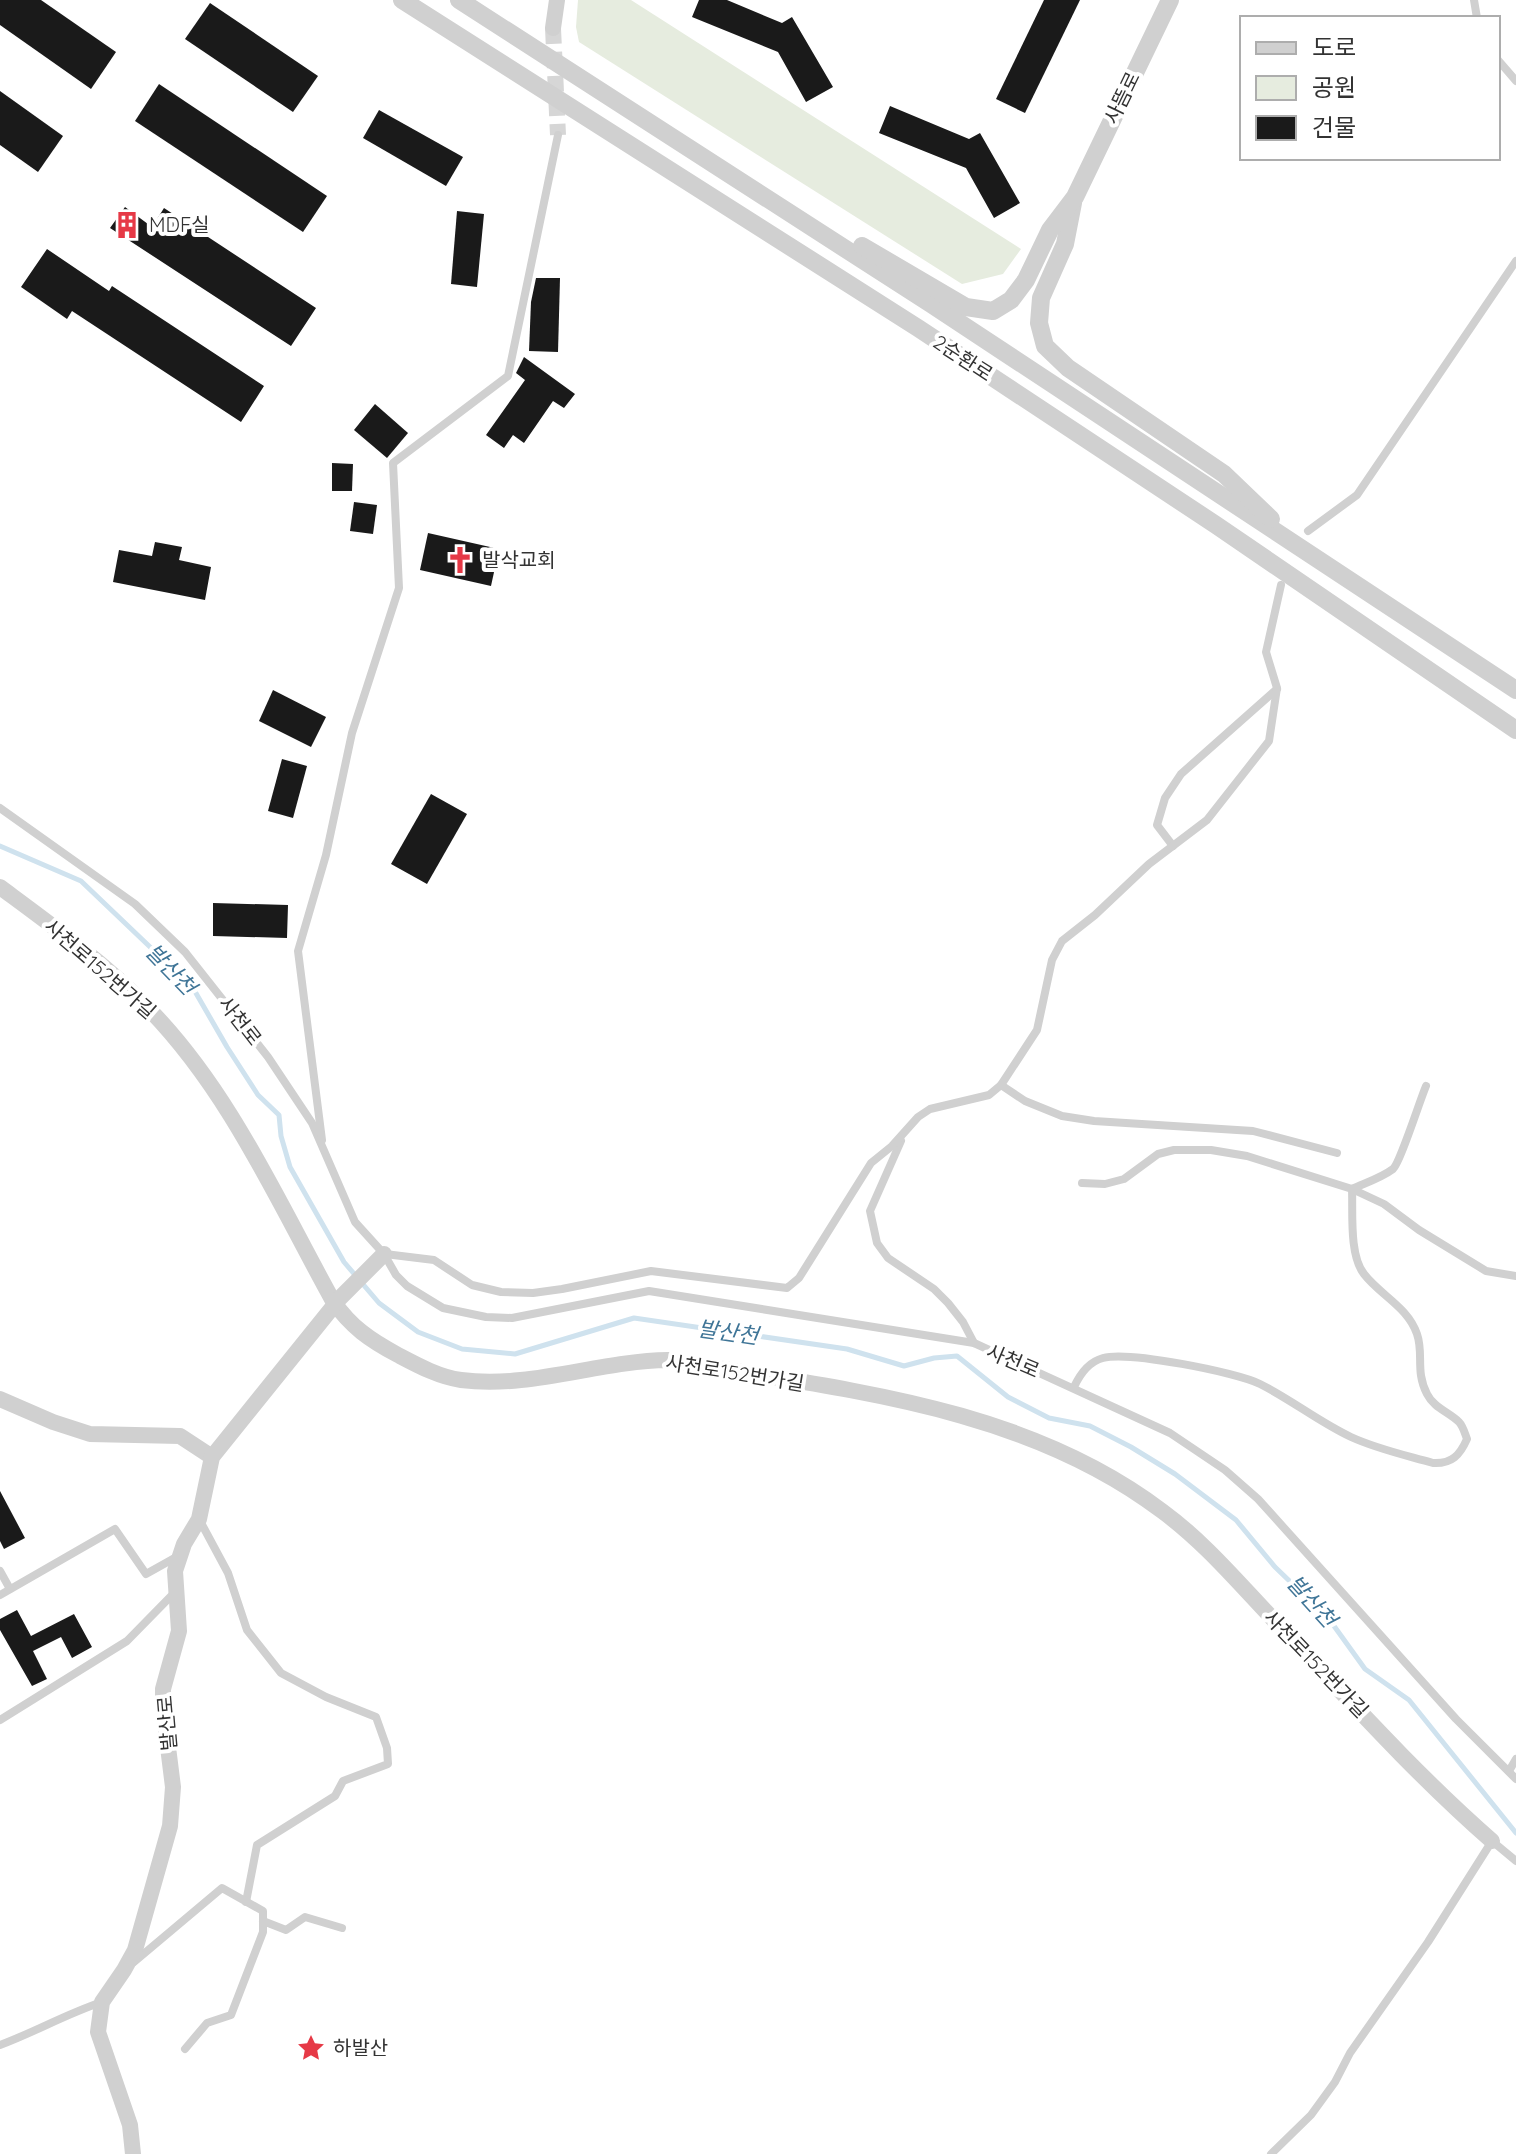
<svg xmlns="http://www.w3.org/2000/svg" width="1516" height="2154" font-family="Quicksand,'Noto Sans KR',sans-serif">
<style>
.green{fill:#e6ecdf}
.lines{fill:none;stroke-linecap:round;stroke-linejoin:round}
.stream{stroke:#cfe2ee;stroke-width:5}
.building{fill:#1a1a1a}
.minor-tunnel{stroke:#d6d6d6;stroke-width:16;stroke-dasharray:16 8;stroke-linecap:butt}
.service{stroke:#d0d0d0;stroke-width:8}
.minor{stroke:#d0d0d0;stroke-width:16}
.tertiary{stroke:#d0d0d0;stroke-width:18}
.labels{text-anchor:middle;stroke-width:8;stroke-linejoin:round;paint-order:stroke}
.street-label{font-size:20px;fill:#333;stroke:#fff}
.poi-label{font-size:20px;fill:#333;stroke:#fff;text-anchor:start}
.water-label{font-size:22px;font-style:italic;fill:#3f7597;stroke:#fff}
</style>
<rect width="100%" height="100%" fill="#fff"/>
<polygon class="green" points="578,0 631,0 1021,249 1003,274 962,284 579,42 576,27"/>
<g class="lines">
<polyline class="stream" points="0,846 81,881 193,988 227,1047 258,1095 279,1115 281,1136 290,1167 344,1262 379,1303 418,1332 462,1349 515,1354 634,1318 847,1349 904,1366 934,1358 957,1356 1008,1397 1049,1418 1090,1426 1131,1447 1175,1474 1236,1520 1275,1567 1329,1619 1365,1669 1409,1700 1516,1833"/>
</g>
<g class="building">
<polygon points="0,0 41,0 116,52 91,89 0,25"/>
<polygon points="699,0 727,0 782,23 792,17 833,87 806,102 778,52 692,17"/>
<polygon points="1044,0 1080,0 1025,113 996,99"/>
<polygon points="210,3 318,76 293,112 185,39"/>
<polygon points="159,84 327,196 303,232 135,121"/>
<polygon points="0,91 63,136 38,172 0,145"/>
<polygon points="890,106 969,139 980,133 1020,203 994,218 966,168 879,133"/>
<polygon points="379,110 463,157 446,186 363,138"/>
<polygon points="125,207 152,227 164,208 316,308 291,346 110,228"/>
<polygon points="457,211 484,214 477,287 451,284"/>
<polygon points="47,249 109,291 112,286 264,386 241,422 72,311 67,319 21,287"/>
<polygon points="536,278 560,278 558,352 529,351 531,302"/>
<polygon points="524,357 575,394 564,408 553,401 524,443 513,435 504,448 486,435 525,380 516,373"/>
<polygon points="375,404 408,433 387,458 354,430"/>
<polygon points="332,463 353,464 352,491 332,491"/>
<polygon points="354,502 377,505 373,534 350,531"/>
<polygon points="428,533 499,549 491,586 420,570"/>
<polygon points="155,542 182,547 179,560 211,567 205,600 113,582 119,550 152,556"/>
<polygon points="273,690 326,717 311,747 259,721"/>
<polygon points="282,759 307,766 293,818 268,811"/>
<polygon points="431,794 467,814 427,884 391,864"/>
<polygon points="213,903 288,905 287,938 213,936"/>
<polygon points="0,1491 25,1538 4,1549 0,1541"/>
<polygon points="17,1610 31,1636 74,1614 92,1647 72,1658 61,1637 33,1651 47,1679 32,1686 0,1630 0,1619"/>
</g>
<g class="lines">
<polyline class="minor-tunnel" points="553,28 558,135"/>
<g class="service">
<polyline points="1474,0 1477,18"/>
<polyline points="1498,60 1516,81"/>
<polyline points="1308,531 1357,495 1516,261"/>
<polyline points="0,808 135,904 185,952 268,1057 312,1123 355,1222 384,1254 396,1275 407,1286 443,1308 486,1317 512,1318 649,1291 974,1343 1170,1433 1225,1470 1258,1499 1456,1719 1516,1779"/>
<polyline points="1173,846 1157,825 1165,798 1181,774 1277,689"/>
<polyline points="1001,1085 1025,1101 1062,1116 1094,1121 1253,1131 1337,1153"/>
<polyline points="322,1140 298,951 326,855 352,733 399,588 393,463 508,376 558,135"/>
<polyline points="901,1141 870,1211 877,1243 888,1258 934,1289 948,1303 963,1322 974,1343"/>
<polyline points="1082,1183 1105,1184 1124,1179 1158,1154 1174,1150 1211,1150 1247,1156 1352,1189 1384,1204 1419,1230 1486,1271 1516,1276"/>
<polyline points="385,1254 434,1260 472,1285 501,1292 533,1293 562,1289 651,1271 787,1288 799,1278 871,1163 892,1146 918,1117 930,1109 989,1095 1001,1085 1037,1030 1052,960 1062,941 1095,915 1149,864 1207,820 1269,741 1277,688 1266,652 1281,585"/>
<path d="M1074,1387c6,-13 14,-25 29,-29 25,-7 133,14 157,26 32,16 59,38 91,53 26,12 54,18 82,26 19,1 27,-8 34,-24 -2,-5 -4,-13 -8,-17 -10,-10 -25,-14 -32,-28 -12,-23 -3,-40 -10,-60 -9,-27 -37,-39 -53,-60 -15,-19 -11,-62 -12,-85 13,-6 29,-11 41,-20 7,-6 27,-69 33,-83"/>
<polyline points="199,1519 228,1573 247,1630 281,1673 326,1697 376,1717 387,1748 388,1764 343,1781 335,1796 257,1845 246,1902"/>
<polyline points="0,1571 10,1589"/>
<polyline points="0,1595 115,1529 146,1574 180,1555"/>
<polyline points="0,1720 127,1641 176,1591"/>
<polyline points="1509,1771 1516,1759"/>
<polyline points="263,1921 286,1930 305,1917 342,1928"/>
<polyline points="134,1962 222,1888 263,1911 263,1932 231,2015 207,2023 185,2049"/>
<path d="M0,2045c35,-13 66,-31 102,-43"/>
<polyline points="1271,2154 1311,2115 1335,2082 1350,2053 1428,1942 1492,1841 1516,1861"/>
</g>
<g class="minor">
<polyline points="553,28 557,0"/>
<path d="M0,887c50,37 103,75 147,120 82,83 130,193 186,294 18,26 37,39 65,54 19,10 41,22 63,25 69,9 138,-19 207,-20 169,29 353,44 494,151 41,30 74,69 109,106 72,76 142,155 221,224"/>
<polyline points="0,1399 53,1422 90,1434 180,1436 212,1457"/>
<polyline points="133,2154 130,2125 98,2032 102,2002 124,1970 135,1950 170,1826 173,1787 163,1707 163,1689 179,1631 175,1571 184,1544 199,1519 212,1457 340,1298 384,1254"/>
</g>
<g class="tertiary">
<polyline points="402,0 918,328 1216,525 1516,730"/>
<polyline points="459,0 931,304 1516,690"/>
<polyline points="1073,203 1065,244 1041,298 1039,323 1045,346 1068,368 1224,474 1271,519"/>
<polyline points="862,246 966,307 993,311 1011,300 1026,280 1050,230 1075,197 1170,0"/>
</g>
</g>
<defs>
<g id="building-bare" transform="scale(2.16)"><path d="M-4-6H4V6H1V3H-1V6H-4ZM-2.5-4.3h1.7v1.8h-1.7ZM.8-4.3h1.7v1.8H.8ZM-2.5-1h1.7V.8h-1.7ZM.8-1h1.7V.8H.8Z" fill="#e63946" stroke="#fff" stroke-width="2.5" paint-order="stroke"/></g>
<g id="church-bare" transform="scale(2.16)"><path d="M-1.2-6h2.4v3.5h3.3v2.4h-3.3V6h-2.4V-.1h-3.3v-2.4h3.3Z" fill="#e63946" stroke="#fff" stroke-width="2.5" paint-order="stroke"/></g>
<g id="sight-bare" transform="scale(2.16)"><path d="M0-6L1.8-2.2L6-1.7L2.9 1.2L3.7 5.4L0 3.3L-3.7 5.4L-2.9 1.2L-6-1.7L-1.8-2.2Z" fill="#e63946" stroke="#fff" stroke-width="2.5" paint-order="stroke"/></g>
</defs>
<g fill-rule="evenodd">
<use href="#building-bare" x="127" y="225"/>
<use href="#church-bare" x="460" y="560"/>
<use href="#sight-bare" x="311" y="2048"/>
</g>
<g class="labels">
<g class="street-label">
<text transform="translate(1122 98) rotate(-64)" y="7">사뜸로</text>
<text transform="translate(963 358) rotate(33)" y="7">2순환로</text>
<text transform="translate(100 969) rotate(41)" y="7">사천로152번가길</text>
<text transform="translate(240 1021) rotate(52)" y="7">사천로</text>
<text transform="translate(1013 1361) rotate(23)" y="7">사천로</text>
<text transform="translate(735 1373) rotate(9)" y="7">사천로152번가길</text>
<text transform="translate(1316 1664) rotate(46)" y="7">사천로152번가길</text>
<text transform="translate(167 1723) rotate(-95)" y="7">발산로</text>
</g>
<g class="poi-label">
<text x="149" y="232">MDF실</text>
<text x="482" y="567">발삭교회</text>
<text x="333" y="2055">하발산</text>
</g>
<g class="water-label">
<text transform="translate(171 969) rotate(46)" y="8">발산천</text>
<text transform="translate(728 1332) rotate(8)" y="8">발산천</text>
<text transform="translate(1312 1601) rotate(48)" y="8">발산천</text>
</g>
</g>
<rect x="1240" y="16" width="260" height="144" fill="#ffffff" stroke="#adadad" stroke-width="2"/>
<rect x="1256" y="42" width="40" height="12" fill="#d0d0d0" stroke="#adadad" stroke-width="2"/>
<text x="1312" y="56" font-size="24" fill="#333333">도로</text>
<rect x="1256" y="76" width="40" height="24" fill="#e6ecdf" stroke="#adadad" stroke-width="2"/>
<text x="1312" y="96" font-size="24" fill="#333333">공원</text>
<rect x="1256" y="116" width="40" height="24" fill="#1a1a1a" stroke="#adadad" stroke-width="2"/>
<text x="1312" y="136" font-size="24" fill="#333333">건물</text>
</svg>
